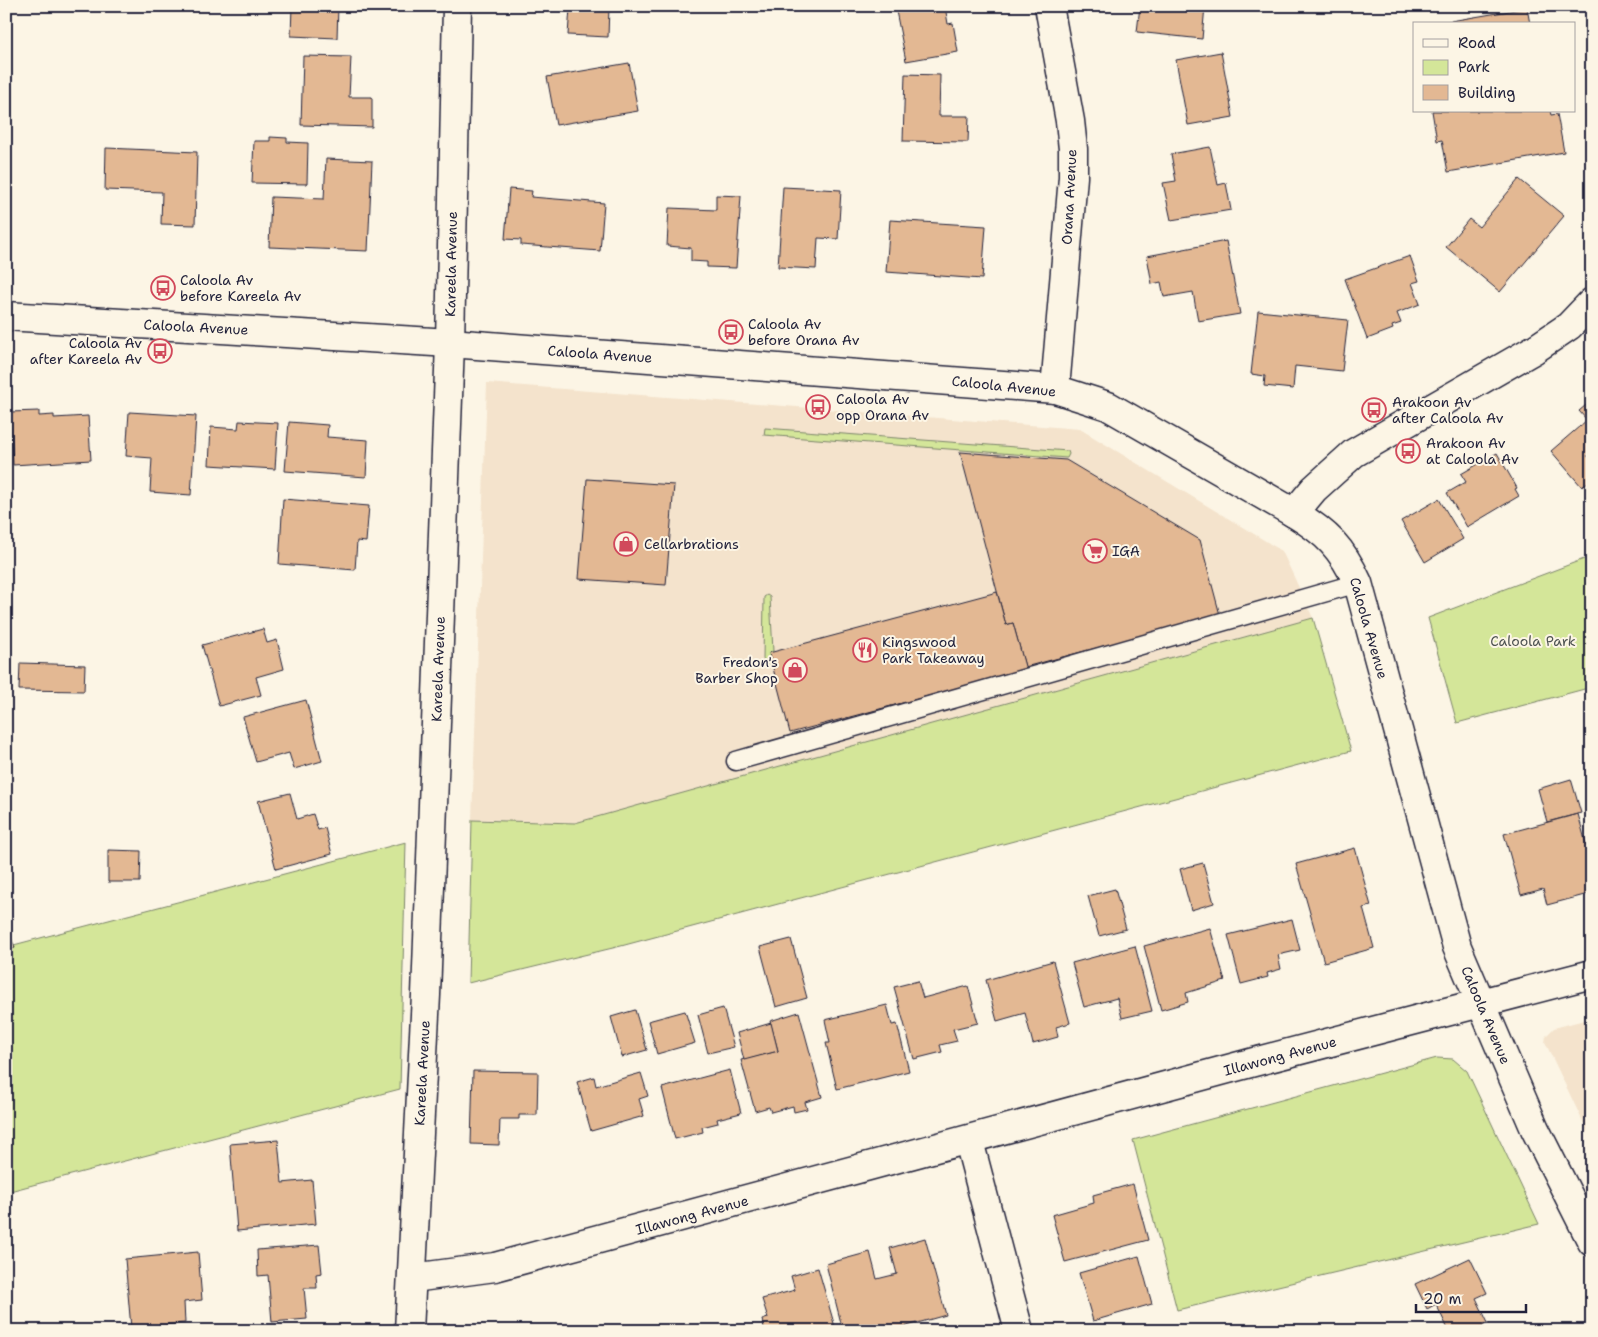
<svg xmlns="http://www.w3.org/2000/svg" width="1598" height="1337" font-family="'Shantell Sans',sans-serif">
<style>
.built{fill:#f4e3cc}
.green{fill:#d4e699;stroke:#7b846a}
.building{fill:#e3b893;stroke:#22223b}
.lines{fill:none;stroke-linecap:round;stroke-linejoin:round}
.lane-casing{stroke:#22223b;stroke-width:21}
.street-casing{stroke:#22223b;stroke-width:31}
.lane{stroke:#fcf5e5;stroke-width:18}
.street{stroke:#fcf5e5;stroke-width:28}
.labels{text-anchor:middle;stroke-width:4;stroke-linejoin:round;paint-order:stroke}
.street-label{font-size:14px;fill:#22223b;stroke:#fcf5e5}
.poi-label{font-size:14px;fill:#22223b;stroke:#fcf5e5;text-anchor:start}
.park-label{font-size:14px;fill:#4e5352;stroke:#fcf5e5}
</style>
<rect width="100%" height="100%" fill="#fcf5e5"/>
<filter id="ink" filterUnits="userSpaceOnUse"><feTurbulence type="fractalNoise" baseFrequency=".02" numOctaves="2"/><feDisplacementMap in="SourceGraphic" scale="10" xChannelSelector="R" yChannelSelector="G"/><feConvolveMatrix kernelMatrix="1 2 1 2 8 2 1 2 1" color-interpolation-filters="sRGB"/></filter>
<g filter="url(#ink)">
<g class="built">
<polygon points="487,383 1080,429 1282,551 1313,618 575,823 472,820"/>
<polygon points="1592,1018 1592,1141 1545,1042 1546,1036 1554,1028"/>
</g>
<g class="green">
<polygon points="765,428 1068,451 1069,454 1067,458 764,435"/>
<polygon points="1592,556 1592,687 1457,723 1428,618"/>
<polygon points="767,595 770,597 773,651 769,654 773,666 765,664 763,659 764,597"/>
<polygon points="1313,618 1351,751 621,946 468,983 472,820 575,823"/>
<polygon points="406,842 400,1089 6,1192 6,947"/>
<polygon points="1437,1058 1453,1059 1467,1071 1539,1224 1177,1310 1133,1140"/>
</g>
<g class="building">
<polygon points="292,6 338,6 337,38 291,36"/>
<polygon points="558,6 609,6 608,37 568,35 570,8 557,8"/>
<polygon points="895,6 945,6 948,24 953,23 958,52 906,61"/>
<polygon points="1140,6 1205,6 1202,39 1137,32"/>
<polygon points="1527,8 1530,24 1445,24 1445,22"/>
<polygon points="1221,52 1233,117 1188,125 1176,60"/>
<polygon points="303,56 351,57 349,97 372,97 372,127 301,125"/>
<polygon points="629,63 638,111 556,125 547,77"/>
<polygon points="905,74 940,75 939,116 969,116 968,142 903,141"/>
<polygon points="1432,111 1550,111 1551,115 1557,114 1564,152 1448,172 1442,140 1437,141"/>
<polygon points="270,137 287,138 287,142 308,143 307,184 252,183 254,141 270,141"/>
<polygon points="1210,147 1218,185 1226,183 1231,210 1171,220 1163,183 1176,181 1171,154"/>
<polygon points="106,148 197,152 195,225 161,224 162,192 105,190"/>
<polygon points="326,159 372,161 368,251 269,247 271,197 324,199"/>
<polygon points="1519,179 1564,216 1500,292 1446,247 1469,219 1479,227"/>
<polygon points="783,187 841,190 838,239 818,238 816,269 778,267"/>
<polygon points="509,189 532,191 531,197 604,203 600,251 521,245 521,240 505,239"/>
<polygon points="716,195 741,196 736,268 707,267 707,262 691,261 691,248 667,246 669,208 716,210"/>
<polygon points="890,220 986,226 982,279 886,272"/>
<polygon points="1226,241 1240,314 1198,321 1193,292 1164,297 1161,282 1152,284 1147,256"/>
<polygon points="1410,256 1419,281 1412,283 1420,304 1397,313 1401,323 1392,326 1393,329 1367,339 1345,279"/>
<polygon points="1258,311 1348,320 1342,371 1295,366 1293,389 1264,386 1265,376 1251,374"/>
<polygon points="1592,400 1592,452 1587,456 1592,461 1592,478 1582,487 1551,451 1587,420 1579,411"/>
<polygon points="39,411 39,416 54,415 54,418 88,416 91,460 13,465 10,412"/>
<polygon points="129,412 196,416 191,495 150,492 152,458 126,456"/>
<polygon points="239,421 278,423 275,469 209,465 211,427 238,429"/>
<polygon points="289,422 328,425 327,437 368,440 366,477 285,471"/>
<polygon points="960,452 1066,460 1200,540 1220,615 1025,667 1013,623 1006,625"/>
<polygon points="1497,453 1517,488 1515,489 1519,496 1467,527 1447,493 1466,482 1461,474"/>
<polygon points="587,479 674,485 666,585 579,579"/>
<polygon points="283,499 369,506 366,542 357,541 355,570 279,564"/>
<polygon points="1439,499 1463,539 1425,562 1401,521"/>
<polygon points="997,592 1006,625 1013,623 1026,670 790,733 769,653"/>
<polygon points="263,629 267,643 277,640 284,669 256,677 261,695 219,706 202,645"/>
<polygon points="20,663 85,665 84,691 19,690"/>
<polygon points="306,700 322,761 294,769 289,753 256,762 243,717"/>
<polygon points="1571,779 1581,813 1547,822 1538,789"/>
<polygon points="290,793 297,819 313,814 318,830 325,828 332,854 276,869 258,801"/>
<polygon points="1578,814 1592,866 1592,893 1547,905 1543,889 1521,895 1504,834"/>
<polygon points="1355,848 1371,906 1363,908 1374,948 1324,962 1296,864"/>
<polygon points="108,850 141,851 140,882 108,882"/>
<polygon points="1203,863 1214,903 1191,910 1180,869"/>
<polygon points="1115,889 1126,929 1099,936 1088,896"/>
<polygon points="1292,919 1300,950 1278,955 1281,969 1267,973 1268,977 1241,984 1228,935"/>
<polygon points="6,924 15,948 6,950"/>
<polygon points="1210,928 1225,981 1186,993 1188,1002 1161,1010 1144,946"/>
<polygon points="791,939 807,998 776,1007 760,947"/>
<polygon points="1135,946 1152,1011 1122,1018 1117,998 1084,1007 1072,963"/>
<polygon points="1053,961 1070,1023 1056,1027 1058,1037 1033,1044 1025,1013 997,1021 986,980"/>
<polygon points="918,981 923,998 968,986 978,1023 953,1029 957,1041 940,1045 942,1052 914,1059 894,987"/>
<polygon points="887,1005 892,1025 897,1024 909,1071 837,1089 826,1043 830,1043 825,1020"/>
<polygon points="723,1008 734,1047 708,1053 698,1015"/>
<polygon points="635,1010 647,1050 622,1057 611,1017"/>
<polygon points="685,1011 695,1043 657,1054 648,1021"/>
<polygon points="799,1012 822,1097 805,1102 807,1109 794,1112 793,1106 771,1112 769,1107 755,1111 741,1060 778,1051 770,1021"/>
<polygon points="771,1023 778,1051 744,1060 737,1033"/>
<polygon points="730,1070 741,1113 717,1119 718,1123 702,1127 703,1132 675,1139 662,1088"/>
<polygon points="473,1071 538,1072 537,1115 519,1115 519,1119 500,1119 499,1145 471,1144"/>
<polygon points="641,1073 648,1096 639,1099 644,1116 591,1131 577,1082 594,1077 596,1086"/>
<polygon points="278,1140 282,1183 312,1180 316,1224 237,1231 230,1144"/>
<polygon points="1133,1184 1148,1240 1065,1262 1052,1215 1094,1203 1093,1195"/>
<polygon points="925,1238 946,1315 889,1331 843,1331 826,1264 870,1252 877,1279 897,1274 890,1248"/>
<polygon points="319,1245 322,1273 316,1274 317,1288 304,1288 307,1319 272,1322 268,1275 258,1276 257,1250"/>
<polygon points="198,1252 202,1300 184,1302 185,1323 131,1328 125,1259"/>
<polygon points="1139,1256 1152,1304 1093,1321 1079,1273"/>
<polygon points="1470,1258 1487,1293 1476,1298 1488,1323 1473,1331 1449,1331 1436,1304 1427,1309 1415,1284"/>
<polygon points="818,1268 835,1327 821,1331 765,1331 762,1320 768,1318 762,1299 795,1290 791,1276"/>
</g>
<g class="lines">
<g class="lane-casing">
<polyline id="lane" points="736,761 1358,583"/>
</g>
<g class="street-casing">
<g id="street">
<polyline points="1049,6 1070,121 1073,149 1073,177 1055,389"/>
<path d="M6,316l444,27 605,46 53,17 186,107c33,20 48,35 64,70l99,364 78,182 57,113"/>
<polyline points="1294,513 1314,489 1354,453 1535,349 1569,326 1592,302"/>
<polyline points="969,1141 1019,1331"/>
<polyline points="413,1278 495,1267 1254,1062 1592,974"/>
<polyline points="409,1331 426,995 450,343 457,6"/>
</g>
</g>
<use href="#lane" class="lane"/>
<use href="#street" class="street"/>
</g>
</g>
<defs>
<g id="bus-ring" transform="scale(1.25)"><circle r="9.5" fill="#fcf5e5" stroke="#d1495b" stroke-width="1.5"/><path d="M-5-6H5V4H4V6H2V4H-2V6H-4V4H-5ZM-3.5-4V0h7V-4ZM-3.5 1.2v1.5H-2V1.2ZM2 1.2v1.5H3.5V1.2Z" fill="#d1495b"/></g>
<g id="shop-ring" transform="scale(1.25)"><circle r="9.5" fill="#fcf5e5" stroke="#d1495b" stroke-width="1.5"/><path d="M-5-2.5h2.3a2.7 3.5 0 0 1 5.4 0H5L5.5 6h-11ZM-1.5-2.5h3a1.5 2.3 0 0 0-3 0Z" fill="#d1495b"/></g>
<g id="supermarket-ring" transform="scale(1.25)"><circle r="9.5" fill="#fcf5e5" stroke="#d1495b" stroke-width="1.5"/><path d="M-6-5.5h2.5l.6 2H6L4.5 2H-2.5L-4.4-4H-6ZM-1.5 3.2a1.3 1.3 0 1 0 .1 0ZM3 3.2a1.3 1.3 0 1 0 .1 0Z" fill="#d1495b"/></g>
<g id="restaurant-ring" transform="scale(1.25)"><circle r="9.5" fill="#fcf5e5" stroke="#d1495b" stroke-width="1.5"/><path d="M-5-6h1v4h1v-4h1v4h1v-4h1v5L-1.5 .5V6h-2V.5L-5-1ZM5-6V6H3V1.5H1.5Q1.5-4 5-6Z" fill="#d1495b"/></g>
</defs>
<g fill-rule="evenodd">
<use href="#bus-ring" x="163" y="288"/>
<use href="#bus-ring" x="731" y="332"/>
<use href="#bus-ring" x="160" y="351"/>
<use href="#bus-ring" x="818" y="407"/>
<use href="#bus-ring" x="1374" y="410"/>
<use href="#bus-ring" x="1408" y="451"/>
<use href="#shop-ring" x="626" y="544"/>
<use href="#supermarket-ring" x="1095" y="551"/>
<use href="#restaurant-ring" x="865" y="650"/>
<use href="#shop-ring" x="795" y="670"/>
</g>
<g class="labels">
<g class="street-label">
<text transform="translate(1069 197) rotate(-87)" y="5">Orana Avenue</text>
<text transform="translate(451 264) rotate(-89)" y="5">Kareela Avenue</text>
<text transform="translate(196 327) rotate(3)" y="5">Caloola Avenue</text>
<text transform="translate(600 354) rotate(4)" y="5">Caloola Avenue</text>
<text transform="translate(1004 386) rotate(6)" y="5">Caloola Avenue</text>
<text transform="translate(1369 628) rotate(74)" y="5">Caloola Avenue</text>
<text transform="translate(438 669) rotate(-88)" y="5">Kareela Avenue</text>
<text transform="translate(1486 1015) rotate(67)" y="5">Caloola Avenue</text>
<text transform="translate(1280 1056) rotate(-15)" y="5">Illawong Avenue</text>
<text transform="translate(422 1073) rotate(-87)" y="5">Kareela Avenue</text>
<text transform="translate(692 1215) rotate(-15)" y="5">Illawong Avenue</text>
</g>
<g class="poi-label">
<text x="180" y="285">Caloola Av<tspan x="180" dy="16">before Kareela Av</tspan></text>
<text x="748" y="329">Caloola Av<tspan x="748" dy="16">before Orana Av</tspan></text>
<text x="142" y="348" text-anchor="end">Caloola Av<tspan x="142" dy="16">after Kareela Av</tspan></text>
<text x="836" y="404">Caloola Av<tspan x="836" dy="16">opp Orana Av</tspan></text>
<text x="1392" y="407">Arakoon Av<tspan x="1392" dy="16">after Caloola Av</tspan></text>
<text x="1426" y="448">Arakoon Av<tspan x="1426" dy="16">at Caloola Av</tspan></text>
<text x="644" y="549">Cellarbrations</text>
<text x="1112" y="556">IGA</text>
<text x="882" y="647">Kingswood<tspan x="882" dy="16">Park Takeaway</tspan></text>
<text x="778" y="667" text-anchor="end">Fredon's<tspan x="778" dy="16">Barber Shop</tspan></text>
</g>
<g class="park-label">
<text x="1533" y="646">Caloola Park</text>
</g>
</g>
<rect width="1598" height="1337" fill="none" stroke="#fcf5e5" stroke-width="25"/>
<rect x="12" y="12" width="1573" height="1312" fill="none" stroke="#22223b" stroke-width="2" filter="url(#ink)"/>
<rect x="1413" y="22" width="162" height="90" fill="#fcf5e5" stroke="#a5a1a1"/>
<rect x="1423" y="39" width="25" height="8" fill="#fcf5e5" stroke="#a5a1a1"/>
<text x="1458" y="48" font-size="15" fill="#22223b">Road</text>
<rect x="1423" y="60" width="25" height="15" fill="#d4e699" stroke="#a5a1a1"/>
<text x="1458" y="72" font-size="15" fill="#22223b">Park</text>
<rect x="1423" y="85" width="25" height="15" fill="#e3b893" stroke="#a5a1a1"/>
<text x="1458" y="98" font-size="15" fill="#22223b">Building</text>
<path d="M1416 1304v8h110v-8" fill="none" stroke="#22223b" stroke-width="2.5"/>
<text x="1423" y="1304" font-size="15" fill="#22223b" stroke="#fcf5e5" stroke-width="4" paint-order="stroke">20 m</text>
</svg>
